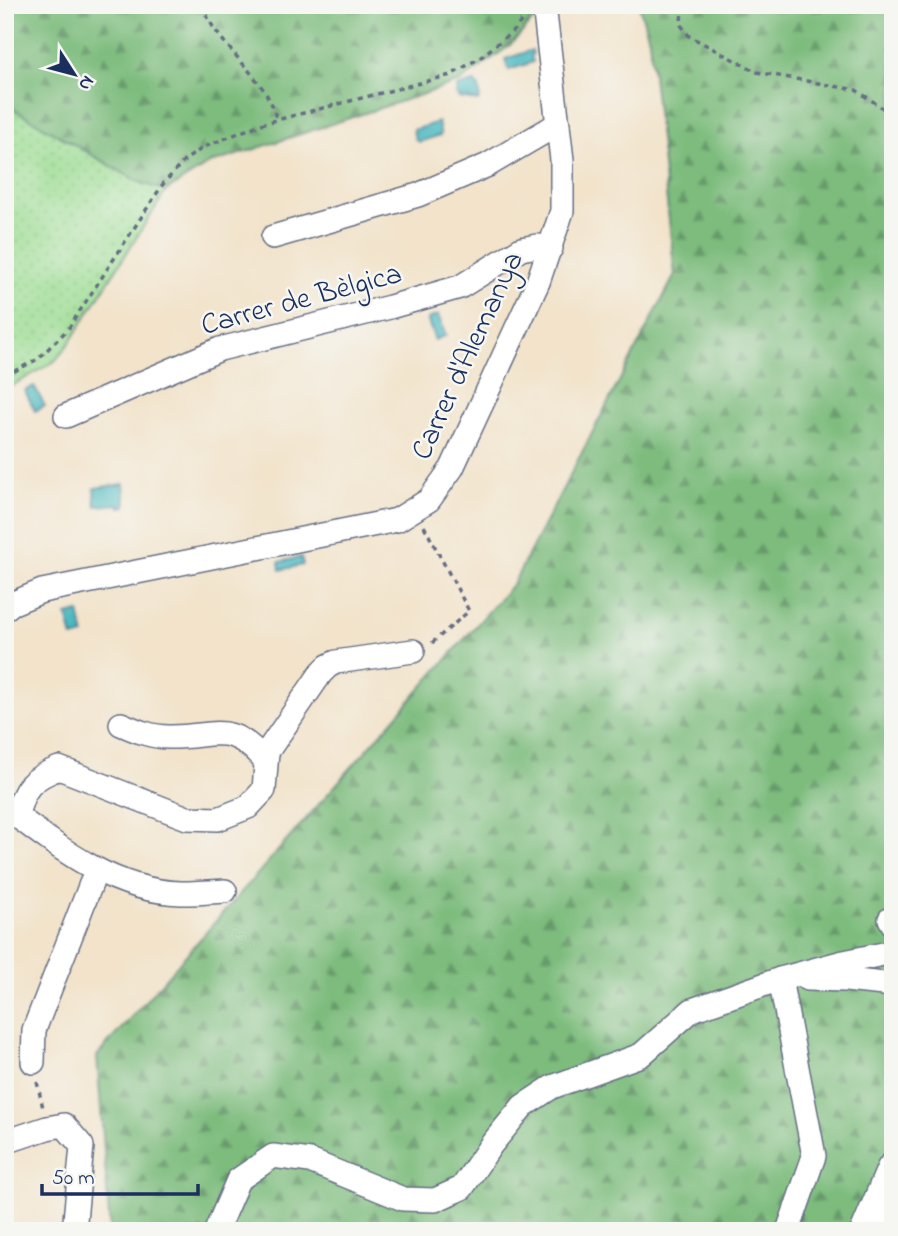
<svg xmlns="http://www.w3.org/2000/svg" width="898" height="1236" font-family="'Indie Flower',sans-serif">
<style>
.grass{fill:url(#grass-dots);stroke:#5c8678;stroke-width:2}
.forest{fill:url(#forest-firs);stroke:#4c766e;stroke-width:2}
.water{fill:#49b8bf;stroke:#32748e;stroke-width:2}
.lines{fill:none;stroke-linecap:round;stroke-linejoin:round}
.minor-casing{stroke:#666e84;stroke-width:26}
.secondary-casing{stroke:#666e84;stroke-width:35}
.path{stroke:#666e84;stroke-width:3.5;stroke-dasharray:5 5;stroke-linecap:butt}
.minor{stroke:#fff;stroke-width:23}
.secondary{stroke:#fff;stroke-width:32}
.labels{text-anchor:middle;stroke-width:5;stroke-linejoin:round;paint-order:stroke}
.street-label{font-size:30px;fill:#1b2f5e;stroke:#f6f6f2}
</style>
<defs>
<pattern id="grass-dots" width="8" height="8" patternUnits="userSpaceOnUse" patternTransform="scale(1.75)"><rect width="8" height="8" fill="#9cdd93"/><path d="M2 2h.1M6 6h.1" fill="none" stroke="#86be81" stroke-width="1.8" stroke-linecap="round"/></pattern>
<pattern id="forest-firs" width="22" height="20" patternUnits="userSpaceOnUse" patternTransform="scale(1.75)"><rect width="22" height="20" fill="#7dbc7d"/><path d="M5 1l3.5 6h-7zM16 11l3.5 6h-7z" fill="#66996a"/></pattern>
</defs>
<rect width="100%" height="100%" fill="#f6f6f2"/>
<filter id="ink" filterUnits="userSpaceOnUse"><feTurbulence type="fractalNoise" baseFrequency=".0143" numOctaves="2"/><feDisplacementMap in="SourceGraphic" scale="14" xChannelSelector="R" yChannelSelector="G"/><feConvolveMatrix kernelMatrix="1 2 1 2 8 2 1 2 1" color-interpolation-filters="sRGB"/></filter>
<filter id="wash" filterUnits="userSpaceOnUse"><feTurbulence type="fractalNoise" baseFrequency=".00686" numOctaves="4" result="noise"/><feDisplacementMap in="SourceGraphic" scale="28" xChannelSelector="R" yChannelSelector="G"/><feGaussianBlur stdDeviation="1.57" result="paint"/><feColorMatrix in="noise" values="0 0 0 0 0 0 0 0 0 0 0 0 0 0 0 0 0 1.4 0 .05"/><feComposite in="paint" operator="in"/></filter>
<g filter="url(#wash)">
<rect width="100%" height="100%" fill="#f2e3ca"/>
<polygon class="grass" points="5,104 137,181 166,191 70,342 55,361 5,390"/>
<g class="forest">
<polygon points="5,5 548,5 509,46 460,82 209,164 166,191 137,181 5,104"/>
<polygon points="639,5 893,5 893,1231 110,1231 97,1056 513,584 675,275 649,39"/>
</g>
<g class="water">
<polygon points="532,50 533,54 531,55 533,62 509,70 505,59"/>
<polygon points="474,82 479,87 480,98 478,101 459,98 456,94 457,87"/>
<polygon points="438,122 441,135 419,142 415,139 413,130"/>
<polygon points="438,315 446,335 435,340 427,319"/>
<polygon points="34,386 45,406 35,411 25,391"/>
<polygon points="124,484 126,506 120,507 120,504 96,506 94,488"/>
<polygon points="301,557 303,565 280,570 279,562"/>
<polygon points="79,612 84,635 73,638 67,615"/>
</g>
</g>
<g filter="url(#ink)">
<g class="lines">
<g class="minor-casing">
<g id="minor">
<polyline points="273,237 418,195 488,165 558,124"/>
<polyline points="66,416 220,349 390,307 460,287 521,249 537,246 551,248"/>
<polyline points="5,609 11,604 42,591 397,520 429,500 452,468 538,282 562,211 562,160 544,5"/>
<path d="M121,724c16,7 31,13 48,13 45,1 60,-18 96,24"/>
<path d="M5,807c53,40 107,84 176,86 15,0 29,-1 44,-2"/>
<path d="M17,815c7,-28 14,-36 42,-47l128,50 31,1 30,-12 16,-17 3,-38 54,-79 7,-7 8,-4 77,-11"/>
<polyline points="890,919 893,924"/>
<polyline points="780,979 814,1156 788,1231"/>
<polyline points="808,979 846,980 893,985"/>
<polyline points="33,1062 34,1030 96,871"/>
<polyline points="5,1142 47,1128 64,1125 82,1146 74,1231"/>
<polyline points="216,1231 238,1180 273,1156 310,1161 403,1199 435,1200 462,1188 491,1145 523,1106 552,1087 641,1055 692,1010 780,979 839,963 893,952"/>
</g>
</g>
<g class="secondary-casing">
<polyline id="secondary" points="867,1231 893,1169"/>
</g>
<g class="path">
<path d="M202,5c13,36 50,62 67,94 4,6 5,14 8,21"/>
<polyline points="682,5 681,25 689,36 757,72 856,90 893,115"/>
<polyline points="5,376 38,359 68,329 163,184 185,160 204,147 261,124 451,75 481,57 514,30 524,18"/>
<polyline points="424,526 469,611 432,643"/>
<polyline points="37,1082 43,1108"/>
</g>
<use href="#minor" class="minor"/>
<use href="#secondary" class="secondary"/>
</g>
</g>
<g class="labels">
<g class="street-label">
<text transform="translate(301 298) rotate(-15)" y="10">Carrer de Bèlgica</text>
<text transform="translate(466 355) rotate(-65)" y="10">Carrer d'Alemanya</text>
</g>
</g>
<rect width="898" height="1236" fill="none" stroke="#f6f6f2" stroke-width="28"/>
<g transform="translate(74 74) rotate(126)" stroke="#f6f6f2" stroke-width="5" paint-order="stroke">
<path d="M0-5L12 26L0 18L-12 26Z" fill="#1b2f5e"/>
<text y="-10" font-size="19" font-weight="bold" text-anchor="middle" fill="#1b2f5e">N</text>
</g>
<path d="M42 1184v10h156v-10" fill="none" stroke="#1b2f5e" stroke-width="3.5"/>
<text x="52" y="1184" font-size="21" fill="#1b2f5e" stroke="#f6f6f2" stroke-width="5" paint-order="stroke">50 m</text>
</svg>
